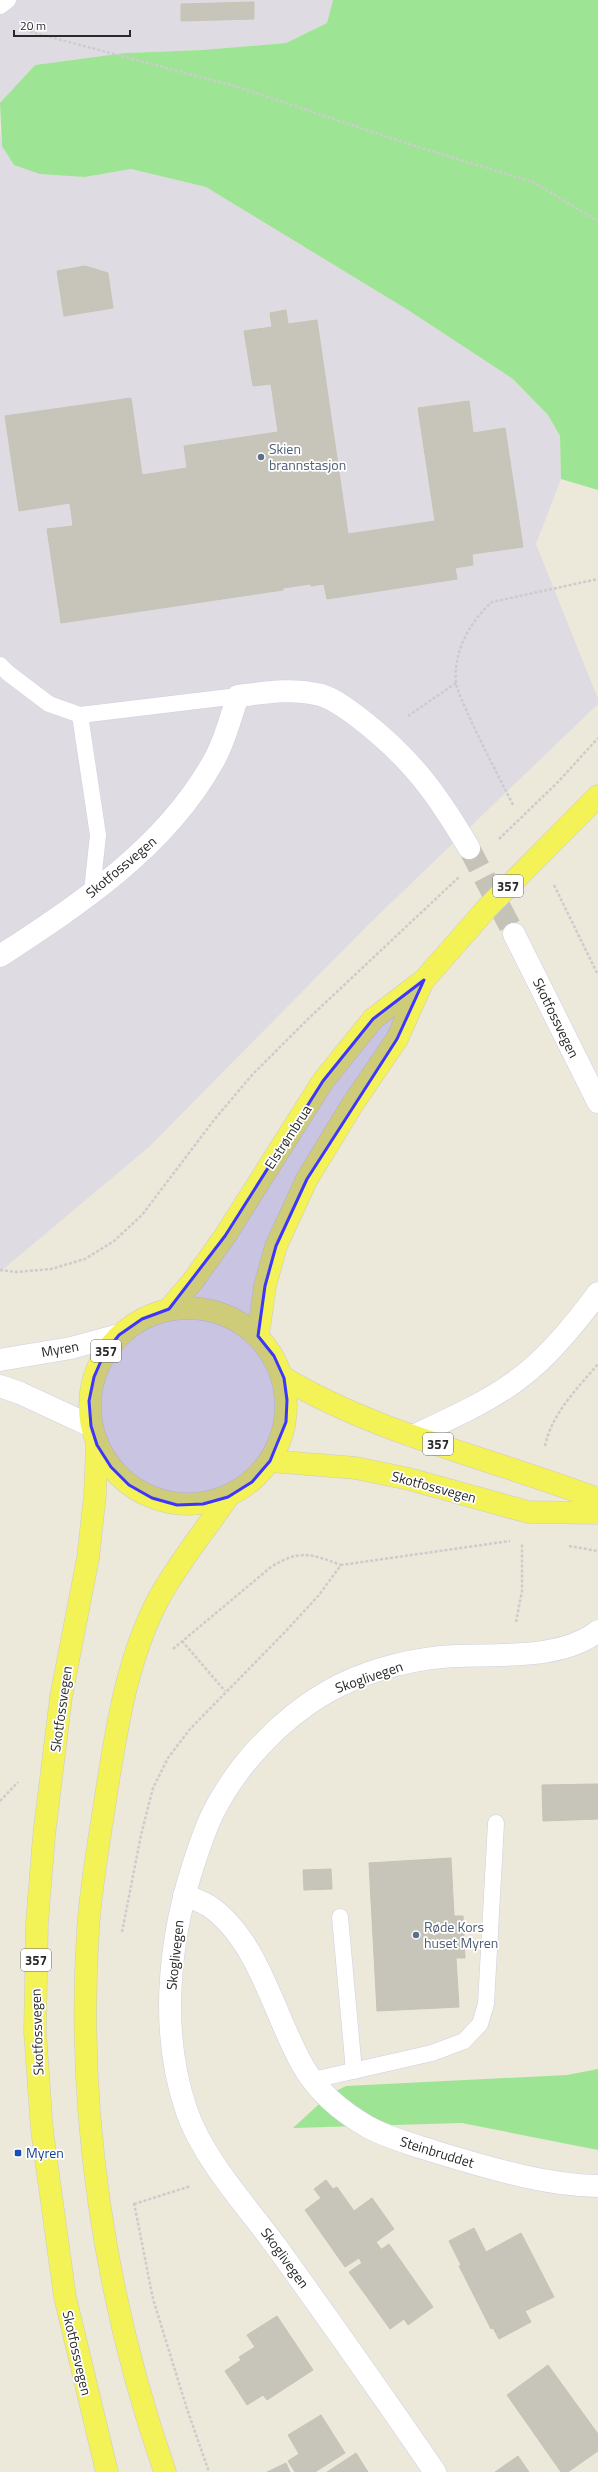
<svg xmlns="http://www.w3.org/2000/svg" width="598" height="2472" font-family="'Titillium Web',sans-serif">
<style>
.industrial{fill:#dfdbe3}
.green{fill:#9ee495}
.building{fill:#c7c4ba;stroke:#c7c4b4}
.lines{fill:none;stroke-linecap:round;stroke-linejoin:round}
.street-tunnel{stroke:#c5c2b7;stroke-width:22;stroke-dasharray:22 11;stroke-linecap:butt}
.lane-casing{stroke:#d0cfe2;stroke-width:17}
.street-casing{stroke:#d0cfe2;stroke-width:23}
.secondary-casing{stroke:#d0cfe2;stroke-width:23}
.primary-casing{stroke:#ccc;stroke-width:23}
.path{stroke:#ccc;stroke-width:2.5;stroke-dasharray:3 2;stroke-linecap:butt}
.lane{stroke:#fff;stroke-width:16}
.street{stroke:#fff;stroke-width:22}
.secondary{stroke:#fff;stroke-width:22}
.primary{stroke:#f3f257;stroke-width:22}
.marked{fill:#3c35fd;fill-opacity:0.2;stroke:#3c35fd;stroke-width:3;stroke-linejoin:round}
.service-dot{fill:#5c6f8a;stroke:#fff;stroke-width:1.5}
.transit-dot{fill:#1a4fb4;stroke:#fff;stroke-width:1.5}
.labels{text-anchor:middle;stroke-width:3.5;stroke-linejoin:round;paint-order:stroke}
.shield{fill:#fff;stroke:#696969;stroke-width:1}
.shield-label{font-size:13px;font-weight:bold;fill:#292929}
.service-label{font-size:14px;fill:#4e5e75;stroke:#fff;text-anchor:start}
.street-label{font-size:14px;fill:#292929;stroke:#fff}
.transit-label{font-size:14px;fill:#164399;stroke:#fff;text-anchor:start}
</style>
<rect width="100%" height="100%" fill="#ece8da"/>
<g class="industrial">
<polygon points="0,0 333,0 327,23 286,43 202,50 125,53 35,65 0,103"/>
<polygon points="0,131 2,146 85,177 131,169 206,187 408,310 513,379 548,415 560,436 561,479 536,544 598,699 598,704 369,924 150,1146 0,1272"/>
</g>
<g class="green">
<polygon points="333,0 598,0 598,490 561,479 560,436 548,415 513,379 408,310 206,187 131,169 85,177 40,174 14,165 2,146 0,103 35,65 125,53 202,50 286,43 327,23"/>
<polygon points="598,2069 598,2150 462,2123 293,2128 330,2094 346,2086 567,2075"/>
</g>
<g class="building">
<polygon points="254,2 254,19 181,21 181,4"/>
<polygon points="85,266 108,273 113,308 64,316 57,271"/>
<polygon points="286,310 288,324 317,320 348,534 435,521 418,408 469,401 473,433 505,428 523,547 472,554 473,565 455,568 457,579 327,599 324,584 311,586 311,584 283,588 283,590 61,623 47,529 73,526 70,503 19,511 5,416 131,398 142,475 187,468 184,446 278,432 271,384 253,386 244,331 272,327 270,313"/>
<polygon points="598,1784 598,1819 543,1821 542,1785"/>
<polygon points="451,1858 454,1916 463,1916 465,1958 456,1958 459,2007 377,2011 369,1863"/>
<polygon points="331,1869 332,1889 304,1890 303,1870"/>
<polygon points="326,2180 333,2189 337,2187 354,2211 372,2198 394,2229 376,2242 381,2249 362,2263 359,2258 345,2267 305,2210 321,2198 314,2189"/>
<polygon points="474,2228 486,2252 521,2233 554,2297 525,2311 531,2322 499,2339 493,2328 491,2329 459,2266 461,2265 449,2241"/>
<polygon points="389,2244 433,2307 408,2325 404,2319 390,2329 349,2272"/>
<polygon points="277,2316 313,2370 267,2400 263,2395 247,2405 225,2371 241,2360 239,2357 255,2347 247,2335"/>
<polygon points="548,2365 598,2434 598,2451 568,2472 561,2472 507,2395"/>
<polygon points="321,2415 345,2453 315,2472 295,2472 288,2461 299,2454 288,2435"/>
<polygon points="356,2453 368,2472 327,2472"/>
<polygon points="518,2456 529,2472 495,2472"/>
<polygon points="286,2463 290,2472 267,2472"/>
</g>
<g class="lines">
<polyline class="street-tunnel" points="469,848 514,934"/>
<g class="lane-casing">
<g id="lane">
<polyline points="0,6 8,0"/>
<polyline points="0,665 8,673 49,704 80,715 238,696"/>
<polyline points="80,715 98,835 92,891"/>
<polyline points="340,1917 354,2071"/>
<polyline points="313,2080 432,2053 464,2041 480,2024 486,2004 496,1823"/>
</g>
</g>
<g class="street-casing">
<g id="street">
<polyline points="514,934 598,1102"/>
<path d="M0,956c81,-53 165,-108 213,-194 12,-20 17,-44 25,-66 26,-3 52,-8 78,-2 15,2 31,15 42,23 52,40 78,75 111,131"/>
<polyline points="0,1360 71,1348 119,1335"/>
<polyline points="0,1386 20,1393 91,1426"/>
<path d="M413,1436c34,-16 69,-31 100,-53 31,-21 63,-60 85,-90"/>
<path d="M184,1895c8,3 17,6 25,11 50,34 65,110 94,160 15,26 39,46 65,61 22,12 47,18 71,26 51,15 105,32 159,33"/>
</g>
</g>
<g class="secondary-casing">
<path id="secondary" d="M435,2472c-52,-76 -105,-151 -159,-226 -30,-41 -72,-86 -89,-134 -27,-77 -19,-166 5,-243 6,-18 12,-38 21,-56 24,-48 67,-94 114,-121 33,-19 75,-31 114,-35 46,-4 119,5 157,-26"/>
</g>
<g class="primary-casing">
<g id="primary">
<circle cx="188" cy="1406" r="98"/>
<polyline points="169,1309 193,1281 225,1236 323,1081 373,1019 424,980 488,907 598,796"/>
<polyline points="258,1336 265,1286 276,1246 307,1179 352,1105 397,1039 422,983"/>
<path d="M284,1378c96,57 210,81 314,121"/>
<polyline points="97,1445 95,1495 88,1558 61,1697 44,1836 37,1923 35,2032 42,2130 65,2297 107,2472"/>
<polyline points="270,1461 356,1468 409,1479 528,1512 598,1513"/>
<path d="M165,2472c-60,-172 -89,-360 -77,-542 3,-47 12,-94 19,-141 10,-64 21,-133 52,-191 20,-36 46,-68 69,-101"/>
</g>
</g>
<g class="path">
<polyline points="20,29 238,87 421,148 533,182 598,221"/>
<polyline points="408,716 456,683"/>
<path d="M513,805c-15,-30 -31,-60 -45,-91 -4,-9 -10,-21 -12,-31 -3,-31 14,-62 36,-81l106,-23"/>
<polyline points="499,839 558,782 598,738"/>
<polyline points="554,885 598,975"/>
<polyline points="0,1270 17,1272 51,1269 85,1259 114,1241 142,1215 214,1120 252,1075 308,1019 459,877"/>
<path d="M545,1446c7,-33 32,-57 53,-82"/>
<polyline points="569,1546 598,1551"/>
<polyline points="516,1622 522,1591 522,1544"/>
<polyline points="182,1641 225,1691"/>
<path d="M173,1649l98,-82c28,-18 41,-13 70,-2"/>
<polyline points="0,1801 18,1782"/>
<polyline points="122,1932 141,1835 153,1788 168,1758 190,1729 285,1632 319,1595 341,1565 510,1541"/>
<polyline points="134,2203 153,2299 187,2409 209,2472"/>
<polyline points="134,2204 191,2186"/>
</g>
<use href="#lane" class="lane"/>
<use href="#street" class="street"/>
<use href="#secondary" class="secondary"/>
<use href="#primary" class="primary"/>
</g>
<path class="marked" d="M424,980l-27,59 -90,140 -31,67 -11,40 -7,50 16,20 10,22 3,22 -1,22 -16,39 -18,21 -24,15 -25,7 -26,1 -25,-7 -23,-13 -18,-18 -14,-22 -6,-19 -2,-25 5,-24 10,-23 15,-19 23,-16 27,-10 56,-73 98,-155 50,-62z"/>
<g class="service-dot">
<circle cx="261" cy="457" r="4"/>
<circle cx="416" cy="1935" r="4"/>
</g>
<rect class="transit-dot" x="14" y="2149" width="8" height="8" rx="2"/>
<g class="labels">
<g class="shield">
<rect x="493" y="875" width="30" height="22" rx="3"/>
<rect x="91" y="1340" width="30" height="22" rx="3"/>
<rect x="423" y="1433" width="30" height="22" rx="3"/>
<rect x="21" y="1949" width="30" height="22" rx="3"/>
</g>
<g class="shield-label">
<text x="508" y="891">357</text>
<text x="106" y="1356">357</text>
<text x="438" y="1449">357</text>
<text x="36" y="1965">357</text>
</g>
<g class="service-label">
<text x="269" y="454">Skien<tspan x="269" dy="16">brannstasjon</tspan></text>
<text x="424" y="1932">Røde Kors<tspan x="424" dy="16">huset Myren</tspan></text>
</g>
<g class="street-label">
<text transform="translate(121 867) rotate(-40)" y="5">Skotfossvegen</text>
<text transform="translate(556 1018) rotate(64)" y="5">Skotfossvegen</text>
<text transform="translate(288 1137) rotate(-57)" y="5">Elstrømbrua</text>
<text transform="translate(60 1349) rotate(-10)" y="5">Myren</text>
<text transform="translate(434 1487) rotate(15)" y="5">Skotfossvegen</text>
<text transform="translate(369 1677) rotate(-19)" y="5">Skoglivegen</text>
<text transform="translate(61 1709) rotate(-82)" y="5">Skotfossvegen</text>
<text transform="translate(175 1955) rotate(-84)" y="5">Skoglivegen</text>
<text transform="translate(37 2032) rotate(-92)" y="5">Skotfossvegen</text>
<text transform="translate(437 2152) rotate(17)" y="5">Steinbruddet</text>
<text transform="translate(285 2258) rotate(54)" y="5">Skoglivegen</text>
<text transform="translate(77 2353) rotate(77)" y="5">Skotfossvegen</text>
</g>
<g class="transit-label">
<text x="26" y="2158">Myren</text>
</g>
</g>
<path d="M14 30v6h116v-6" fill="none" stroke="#292929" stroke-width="2"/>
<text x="20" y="30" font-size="12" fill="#292929" stroke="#ffffff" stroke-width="3" paint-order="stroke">20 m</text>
</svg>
